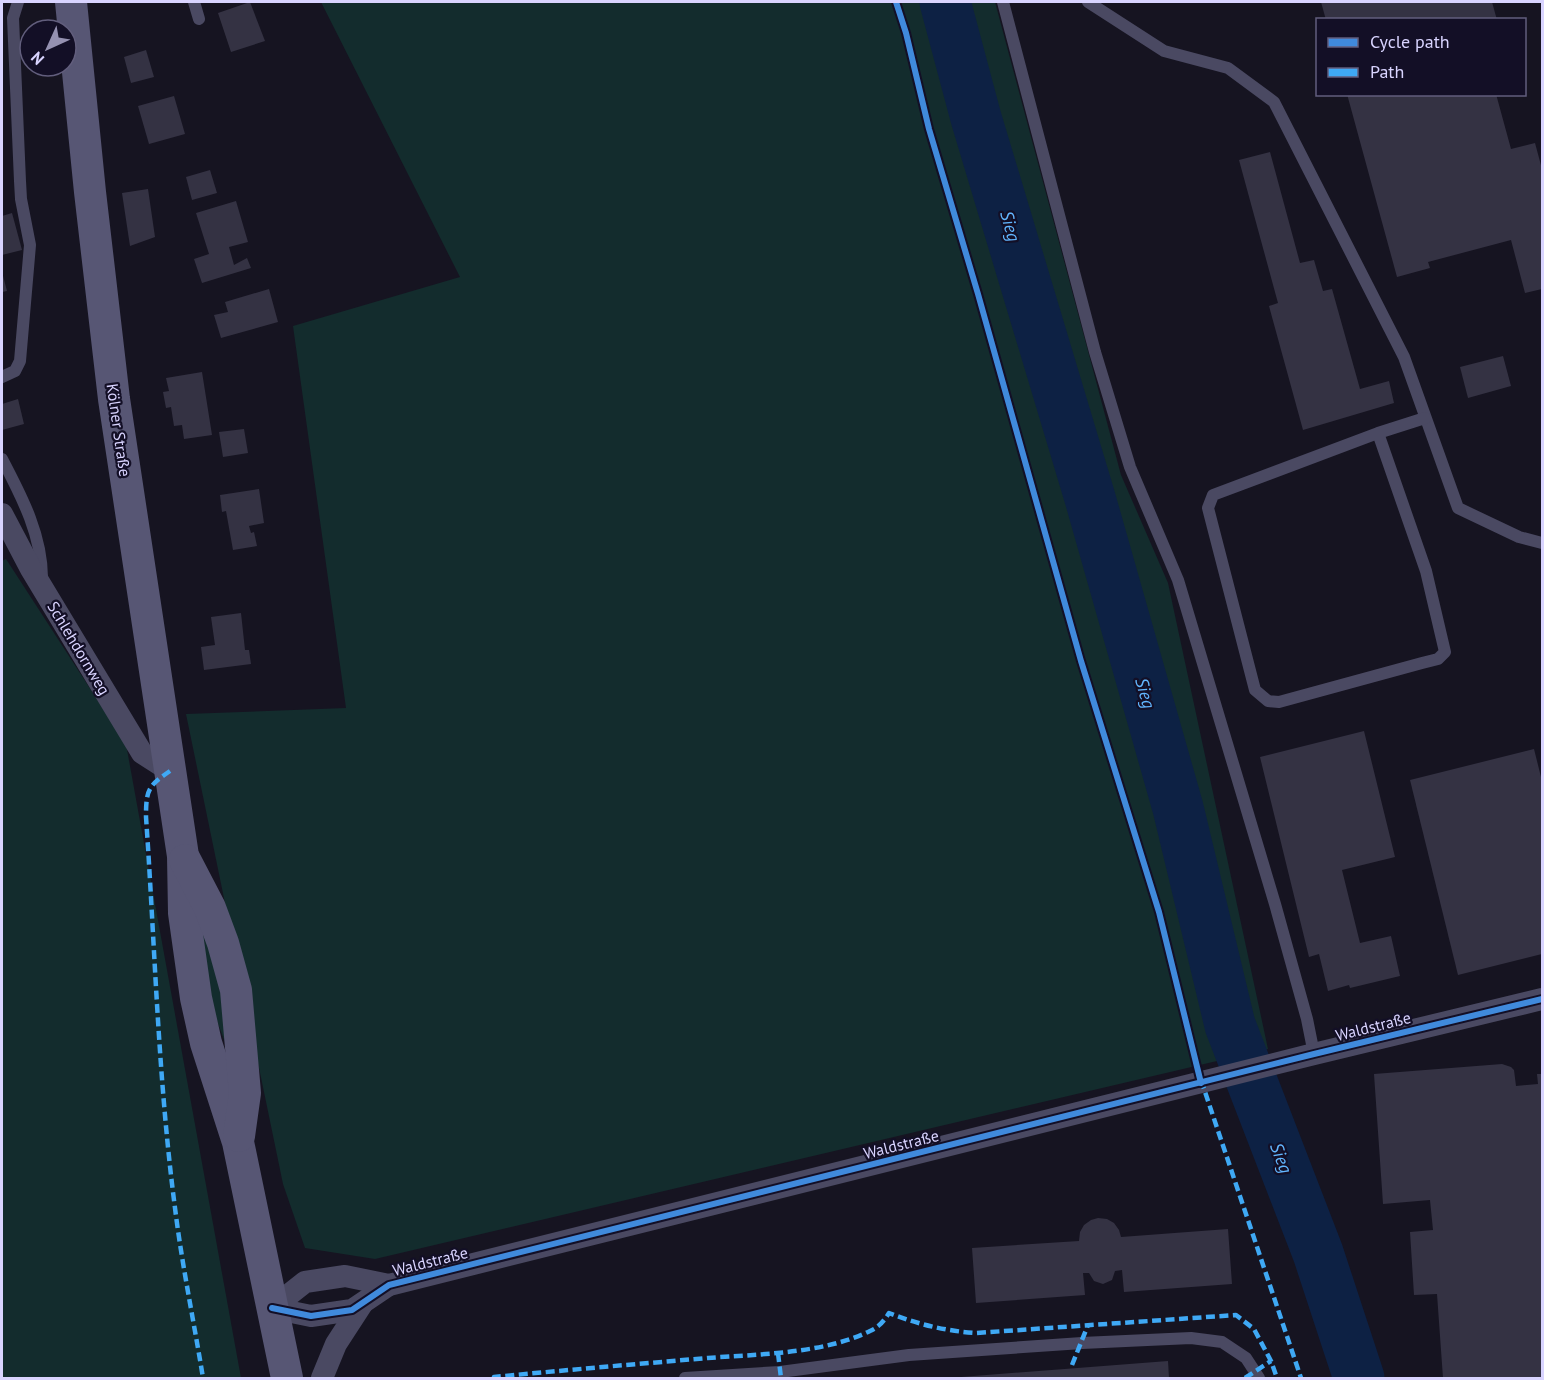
<svg xmlns="http://www.w3.org/2000/svg" width="1544" height="1380" font-family="'PT Sans',sans-serif">
<style>
.green{fill:#132c2d}
.lines{fill:none;stroke-linecap:round;stroke-linejoin:round}
.river{stroke:#0d2144;stroke-width:51}
.building{fill:#343243}
.lane{stroke:#4a4962;stroke-width:12}
.street{stroke:#4a4962;stroke-width:22}
.secondary{stroke:#575674;stroke-width:32}
.quiet{stroke:#3fa9f5;stroke-width:4.5;stroke-dasharray:9 4.5;stroke-linecap:butt}
.cycleway-casing{stroke:#130f26;stroke-width:10}
.cycleway{stroke:#408adc;stroke-width:6}
.labels{text-anchor:middle;stroke-width:4.5;stroke-linejoin:round;paint-order:stroke}
.street-label{font-size:16px;fill:#d9d4ff;stroke:#130f26}
.water-label{font-size:18px;font-style:italic;fill:#62b6ff;stroke:#130f26}
</style>
<rect width="100%" height="100%" fill="#161421"/>
<g class="green">
<polygon points="321,2 995,2 1121,475 1168,583 1268,1049 375,1259 305,1248 283,1184 186,714 346,708 293,326 460,277"/>
<polygon points="6,559 126,744 241,1378 2,1378 2,561"/>
<polygon points="204,920 221,965 225,1042 212,1008 200,953"/>
</g>
<g class="lines">
<polyline class="river" points="945,2 976,118 1090,498 1178,808 1230,1025 1318,1253 1359,1378"/>
</g>
<g class="building">
<polygon points="250,2 265,41 231,52 218,13"/>
<polygon points="1321,2 1492,2 1497,20 1326,20"/>
<polygon points="146,50 154,77 131,83 124,57"/>
<polygon points="1347,94 1496,94 1511,149 1535,143 1542,169 1542,289 1525,293 1511,240 1428,262 1430,268 1397,277"/>
<polygon points="174,96 185,134 149,144 138,106"/>
<polygon points="1270,152 1300,263 1314,260 1323,291 1332,289 1360,389 1389,381 1394,403 1303,430 1269,306 1278,303 1239,160"/>
<polygon points="210,170 217,193 192,200 186,177"/>
<polygon points="148,189 155,237 130,246 122,193"/>
<polygon points="236,201 248,242 229,247 234,265 247,258 251,268 202,283 194,259 209,254 196,213"/>
<polygon points="12,213 22,250 2,255 2,216"/>
<polygon points="2,272 7,291 2,292"/>
<polygon points="269,289 278,322 221,338 214,315 228,312 225,302"/>
<polygon points="1503,356 1511,386 1468,398 1460,367"/>
<polygon points="202,372 212,435 184,439 182,425 174,426 171,407 166,408 163,392 169,391 166,378"/>
<polygon points="18,399 24,424 2,430 2,404"/>
<polygon points="244,429 248,453 223,457 219,432"/>
<polygon points="259,489 264,523 249,526 251,533 254,532 257,546 233,550 226,511 222,512 220,495"/>
<polygon points="241,613 245,650 249,650 251,664 204,670 201,647 215,645 211,617"/>
<polygon points="1364,731 1395,857 1342,870 1360,943 1391,936 1400,976 1350,988 1349,985 1328,991 1319,954 1309,957 1260,757"/>
<polygon points="1534,749 1542,781 1542,954 1458,975 1410,780"/>
<polygon points="1502,1064 1511,1067 1514,1070 1516,1086 1538,1084 1537,1074 1542,1074 1542,1378 1443,1378 1437,1294 1414,1295 1410,1232 1433,1230 1430,1200 1383,1204 1374,1074"/>
<polygon points="1098,1218 1107,1219 1114,1223 1119,1230 1121,1237 1228,1229 1232,1284 1124,1292 1122,1270 1115,1271 1112,1280 1103,1284 1094,1281 1089,1273 1083,1273 1085,1295 976,1303 972,1248 1079,1241 1080,1232 1084,1225 1091,1220"/>
<polygon points="1168,1361 1169,1378 961,1378 961,1377"/>
</g>
<g class="lines">
<g class="lane">
<polyline points="194,2 199,19"/>
<polyline points="1003,2 1095,352 1130,467 1178,580 1275,904 1307,1019 1314,1054"/>
<polyline points="1088,2 1164,51 1228,68 1274,102 1404,357 1458,508 1519,537 1542,543"/>
<polyline points="2,377 15,371 20,361 30,245 21,199 20,181 13,18 18,2"/>
<polyline points="1378,433 1213,495 1208,508 1255,690 1268,701 1279,702 1422,663 1438,659 1445,652 1426,571 1378,433 1425,418"/>
<path d="M2,459c20,38 41,78 40,122"/>
<polyline points="685,1378 780,1372 909,1355 1082,1343 1191,1338 1222,1342 1246,1358 1259,1378"/>
</g>
<g class="street">
<polyline points="2,514 31,569 142,753 170,771"/>
<polyline points="272,1308 311,1316 352,1310 389,1285 1314,1054 1542,999"/>
<polyline points="272,1308 305,1282 345,1276 389,1285"/>
<polyline points="322,1378 336,1344 362,1304"/>
</g>
<g class="secondary">
<polyline points="71,2 90,192 114,399 183,856 184,913 196,998 206,1043 238,1142 287,1378"/>
<polyline points="185,860 210,908 223,943 236,990 245,1093 239,1136"/>
</g>
<g class="quiet">
<path d="M170,771c-22,15 -24,19 -24,46 9,130 12,261 29,391 7,57 19,114 28,170"/>
<polyline points="1201,1080 1301,1378"/>
<polyline points="778,1353 781,1378"/>
<polyline points="1072,1365 1088,1325"/>
<path d="M496,1378l-2,-1c72,-7 143,-13 214,-19 51,-4 115,-4 162,-27 9,-4 14,-10 19,-18 28,11 56,18 87,20l260,-18 18,14 17,32 6,17"/>
<polyline points="1245,1378 1271,1361"/>
</g>
<g class="cycleway-casing">
<g id="cycleway">
<polyline points="896,2 906,33 929,129 978,294 1081,661 1159,912 1201,1083"/>
<polyline points="272,1308 311,1316 352,1310 389,1285 1314,1054 1542,999"/>
</g>
</g>
<use href="#cycleway" class="cycleway"/>
</g>
<g class="labels">
<g class="street-label">
<text transform="translate(119 430) rotate(82)" y="6">Kölner Straße</text>
<text transform="translate(79 648) rotate(59)" y="6">Schlehdornweg</text>
<text transform="translate(1373 1026) rotate(-14)" y="6">Waldstraße</text>
<text transform="translate(901 1144) rotate(-14)" y="6">Waldstraße</text>
<text transform="translate(430 1261) rotate(-14)" y="6">Waldstraße</text>
</g>
<g class="water-label">
<text transform="translate(1010 226) rotate(74)" y="6">Sieg</text>
<text transform="translate(1145 693) rotate(74)" y="6">Sieg</text>
<text transform="translate(1281 1158) rotate(69)" y="6">Sieg</text>
</g>
</g>
<rect width="1544" height="1380" fill="none" stroke="#d9d4ff" stroke-width="6"/>
<rect x="1316" y="18" width="210" height="78" fill="#130f26" stroke="#625e7d" stroke-width="1.5"/>
<rect x="1328" y="38" width="30" height="9" fill="#408adc" stroke="#625e7d" stroke-width="1.5"/>
<text x="1370" y="48" font-size="18" fill="#d9d4ff">Cycle path</text>
<rect x="1328" y="68" width="30" height="9" fill="#3fa9f5" stroke="#625e7d" stroke-width="1.5"/>
<text x="1370" y="78" font-size="18" fill="#d9d4ff">Path</text>
<g transform="translate(48 48) rotate(225)"><circle r="28" fill="#130f26" stroke="#625e7d" stroke-width="1.5"/>
<path d="M0-4.5L10 22L0 15L-10 22Z" fill="#9591b1"/>
<text y="-9" font-size="16" font-weight="bold" text-anchor="middle" fill="#d9d4ff">N</text>
</g>
</svg>
